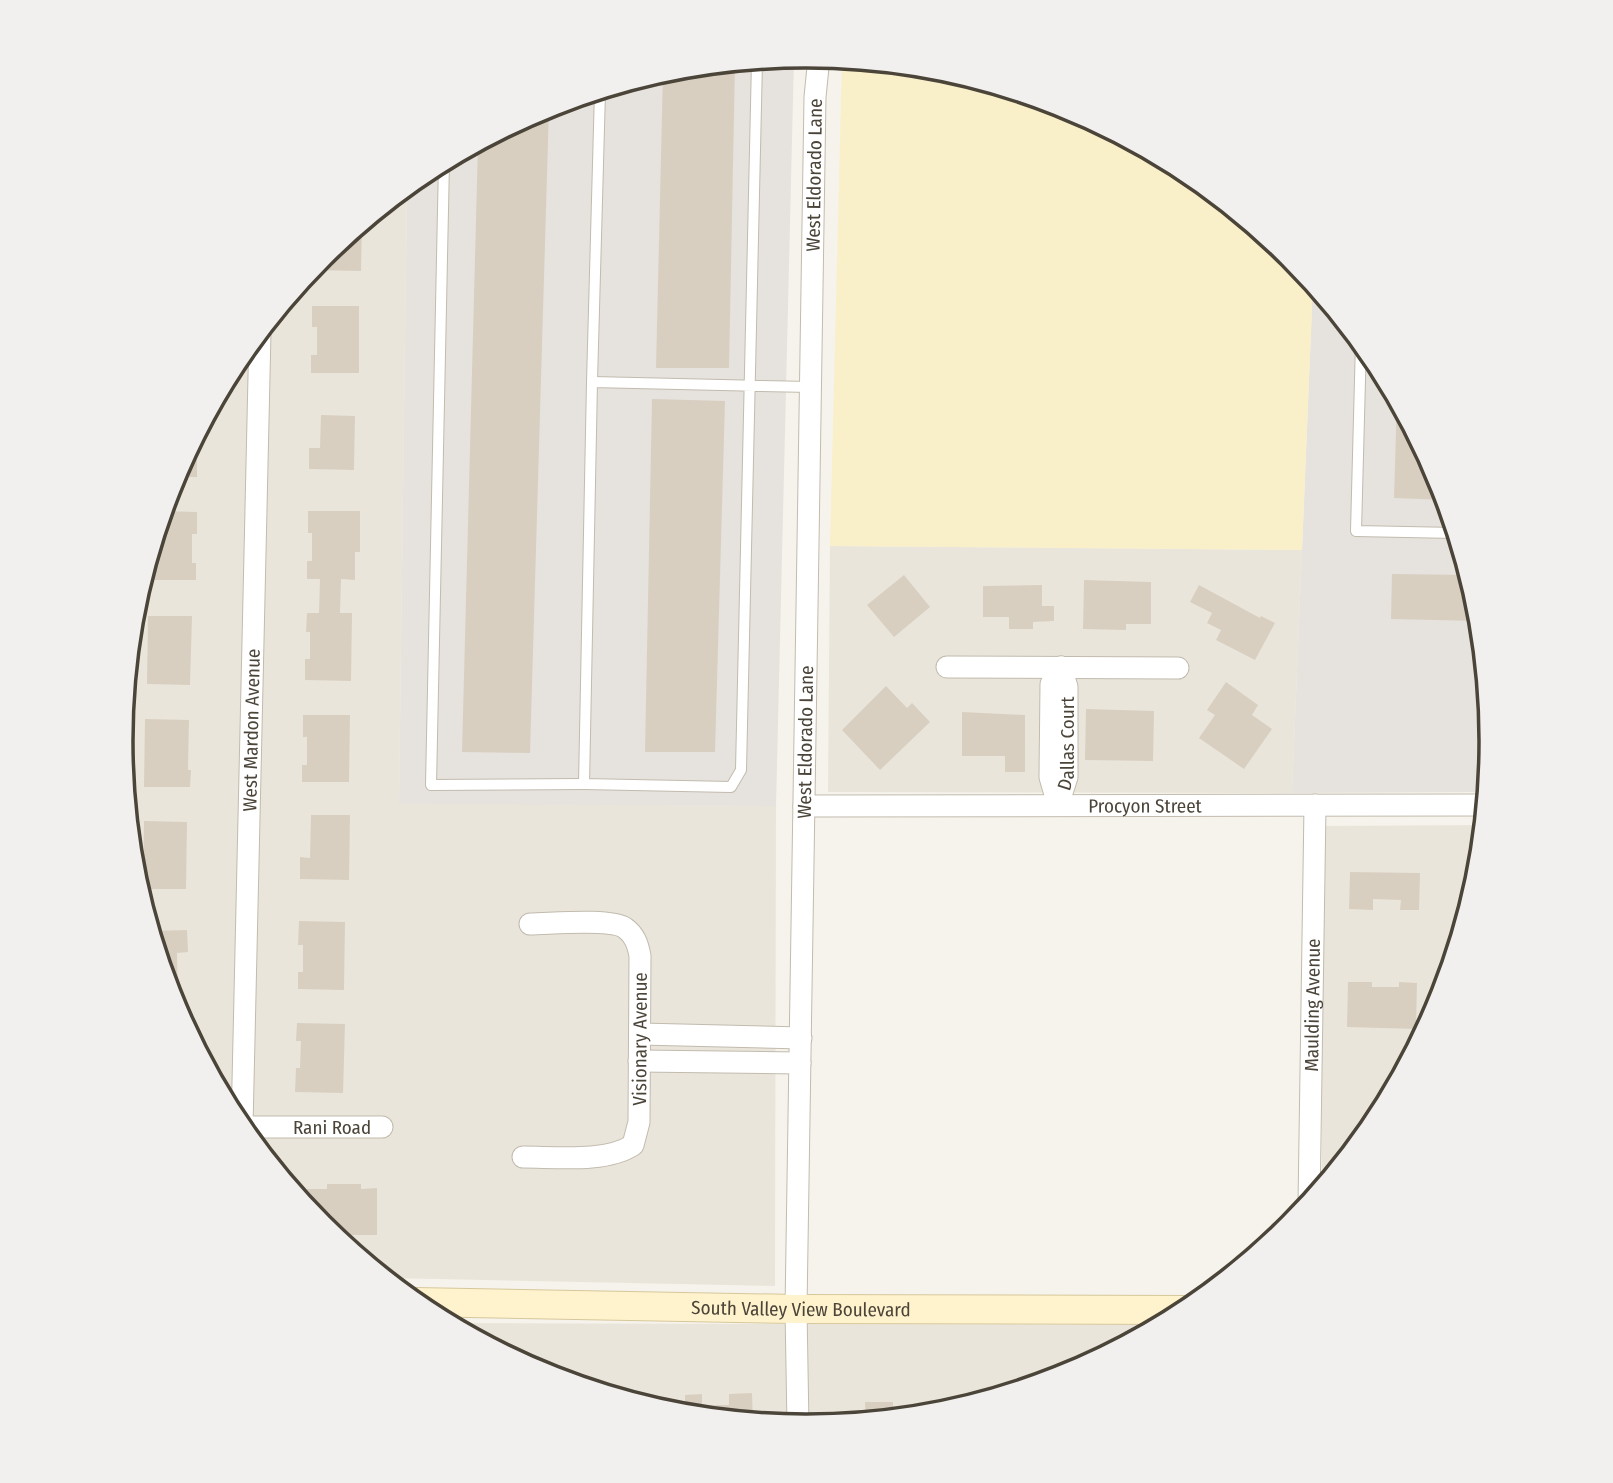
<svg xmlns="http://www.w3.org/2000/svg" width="1613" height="1483" font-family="'Fira Sans Condensed',sans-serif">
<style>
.residential{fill:#eae5da}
.industrial{fill:#e6e2dd}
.sand{fill:#f9efc9}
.building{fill:#d8cfc1}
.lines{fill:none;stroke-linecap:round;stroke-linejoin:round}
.service-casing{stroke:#c2bbae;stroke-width:12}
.minor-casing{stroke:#c2bbae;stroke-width:23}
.secondary-casing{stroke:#d6c79b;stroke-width:30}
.service{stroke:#fff;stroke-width:10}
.minor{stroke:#fff;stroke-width:21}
.secondary{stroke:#fff3cd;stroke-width:28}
.labels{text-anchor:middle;stroke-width:5;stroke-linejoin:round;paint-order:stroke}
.street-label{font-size:19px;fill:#4b4439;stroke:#fff}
.rim{fill:none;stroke:#4b4439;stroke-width:3.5}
</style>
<rect width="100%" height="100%" fill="#f6f3ec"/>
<g class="residential">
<polygon points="407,187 399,803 776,806 775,1286 385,1278 321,1226 236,1122 173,1003 134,875 121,741 134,607 173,479 237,360 322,256"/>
<polygon points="830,546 1302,550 1292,793 828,792"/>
<polygon points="1484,825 1479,876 1440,1004 1376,1123 1322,1188 1322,826"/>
<polygon points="448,1323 1162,1325 1068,1375 940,1414 806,1427 672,1414 544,1375"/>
</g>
<g class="industrial">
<polygon points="794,57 776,806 399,804 407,187 426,171 545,108 673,69"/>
<polygon points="1313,283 1377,361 1440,480 1479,608 1492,742 1487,792 1292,793"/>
</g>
<polygon class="sand" points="842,60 941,69 1069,108 1188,172 1291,257 1313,283 1302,550 830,546"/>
<g class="building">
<polygon points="735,63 729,368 656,368 663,72"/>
<polygon points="549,107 530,753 462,752 478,144"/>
<polygon points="362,224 361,271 311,270 322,256"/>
<polygon points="312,306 359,306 359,373 311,373 311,355 317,355 317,327 312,327"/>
<polygon points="1397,398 1440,480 1446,500 1394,498"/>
<polygon points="652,399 725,401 715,752 645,752"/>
<polygon points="321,415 355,416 354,470 309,469 309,448 320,448"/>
<polygon points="187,454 197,454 197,477 174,477"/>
<polygon points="163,511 197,512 197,534 192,534 192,563 196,563 196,580 149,580 149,558"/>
<polygon points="308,511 360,511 360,552 355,552 355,580 341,579 340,613 352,613 351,681 305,680 305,659 310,659 310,632 306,632 307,613 319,613 320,579 307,579 307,561 312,561 312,533 308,533"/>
<polygon points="1392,574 1469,575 1479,608 1480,621 1391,619"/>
<polygon points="904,575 930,607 894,637 867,605"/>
<polygon points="1084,580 1151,582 1151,624 1126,624 1126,630 1083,629"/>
<polygon points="1042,585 1042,606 1054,606 1054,621 1033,622 1033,629 1009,629 1009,617 983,617 983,586"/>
<polygon points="1199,585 1260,618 1261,616 1275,623 1255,660 1216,640 1221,630 1207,623 1212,613 1190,602"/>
<polygon points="148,616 192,616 190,685 147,684"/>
<polygon points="1226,682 1258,705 1252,715 1272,729 1244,769 1199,738 1215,715 1207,710"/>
<polygon points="886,686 907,708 912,703 930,722 880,770 842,730"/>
<polygon points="1086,709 1154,711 1153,761 1085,760"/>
<polygon points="962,712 1025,715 1025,772 1005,772 1005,756 962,756"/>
<polygon points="303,715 350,715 349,782 302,782 302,765 307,765 307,737 303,737"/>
<polygon points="145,719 189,720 188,770 191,770 190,787 144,787"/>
<polygon points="311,815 350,815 349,880 300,879 300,857 310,858"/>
<polygon points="144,821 187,822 186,889 143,889"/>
<polygon points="1350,872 1420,873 1419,910 1400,910 1401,900 1373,899 1373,910 1349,909"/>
<polygon points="299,921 345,922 344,990 298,989 298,972 303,972 303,945 298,945"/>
<polygon points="187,930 188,952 177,953 178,1005 174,1006 151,931"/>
<polygon points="1348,982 1372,982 1372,987 1399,987 1399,982 1417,983 1416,1029 1347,1027"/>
<polygon points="297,1023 345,1024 343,1093 295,1092 296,1068 300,1068 301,1041 296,1041"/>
<polygon points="327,1184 361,1184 361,1189 377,1188 377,1235 333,1235 321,1226 308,1209 307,1189 327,1189"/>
<polygon points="752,1393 753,1422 681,1415 681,1406 685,1406 685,1395 702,1394 702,1405 729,1405 729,1394"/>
<polygon points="865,1402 893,1402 893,1418 866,1421"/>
</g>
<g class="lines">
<g class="service-casing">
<g id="service">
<polyline points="757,61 741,770 731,787 584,784 592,382 810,387"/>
<polyline points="444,162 431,785 584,784"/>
<polyline points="1361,342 1356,531 1456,533"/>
<polyline points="592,382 600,91"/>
</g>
</g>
<g class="minor-casing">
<g id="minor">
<polyline points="947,667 1178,668"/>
<polyline points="1058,805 1050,777 1051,684 1061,667"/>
<path id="s1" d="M1058,805l9,-28v-90l-6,-20"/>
<path id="s2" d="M804,806l682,-1"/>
<polyline points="640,1034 801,1038"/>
<polyline points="639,1061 800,1063"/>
<path id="s3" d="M241,1127h141"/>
<path id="s4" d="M242,1127l18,-795"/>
<path id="s5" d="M523,1157c33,0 83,6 110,-12l6,-23 1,-166c-2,-11 -5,-21 -15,-28 -15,-10 -75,-4 -95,-4"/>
<path id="s6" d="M1309,1205l6,-400"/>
<path id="s7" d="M798,1426l-2,-117 19,-1212 4,-40"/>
</g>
</g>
<g class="secondary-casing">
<g id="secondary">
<path id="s8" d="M414,1302l382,7 393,1"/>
</g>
</g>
<use href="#service" class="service"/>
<use href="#minor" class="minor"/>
<use href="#secondary" class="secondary"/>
</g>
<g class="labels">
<g class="street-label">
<text dy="7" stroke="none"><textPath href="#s7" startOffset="1251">West Eldorado Lane</textPath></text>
<text dy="7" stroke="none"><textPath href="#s4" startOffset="397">West Mardon Avenue</textPath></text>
<text dy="7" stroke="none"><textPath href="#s7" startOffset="684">West Eldorado Lane</textPath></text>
<text dy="7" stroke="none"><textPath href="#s1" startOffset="63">Dallas Court</textPath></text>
<text dy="7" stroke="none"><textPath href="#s2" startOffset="341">Procyon Street</textPath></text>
<text dy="7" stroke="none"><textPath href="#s6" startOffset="200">Maulding Avenue</textPath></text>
<text dy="7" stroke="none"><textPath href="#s5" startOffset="219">Visionary Avenue</textPath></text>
<text dy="7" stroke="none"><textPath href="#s3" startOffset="91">Rani Road</textPath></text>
<text dy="7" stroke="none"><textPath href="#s8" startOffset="387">South Valley View Boulevard</textPath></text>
</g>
</g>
<path d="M0 0H1613V1483H0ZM133 741a673 673 0 1 1 1346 0a673 673 0 1 1-1346 0Z" fill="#f1f0ef" fill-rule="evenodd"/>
<path class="rim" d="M133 741a673 673 0 1 1 1346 0a673 673 0 1 1-1346 0Z"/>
</svg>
